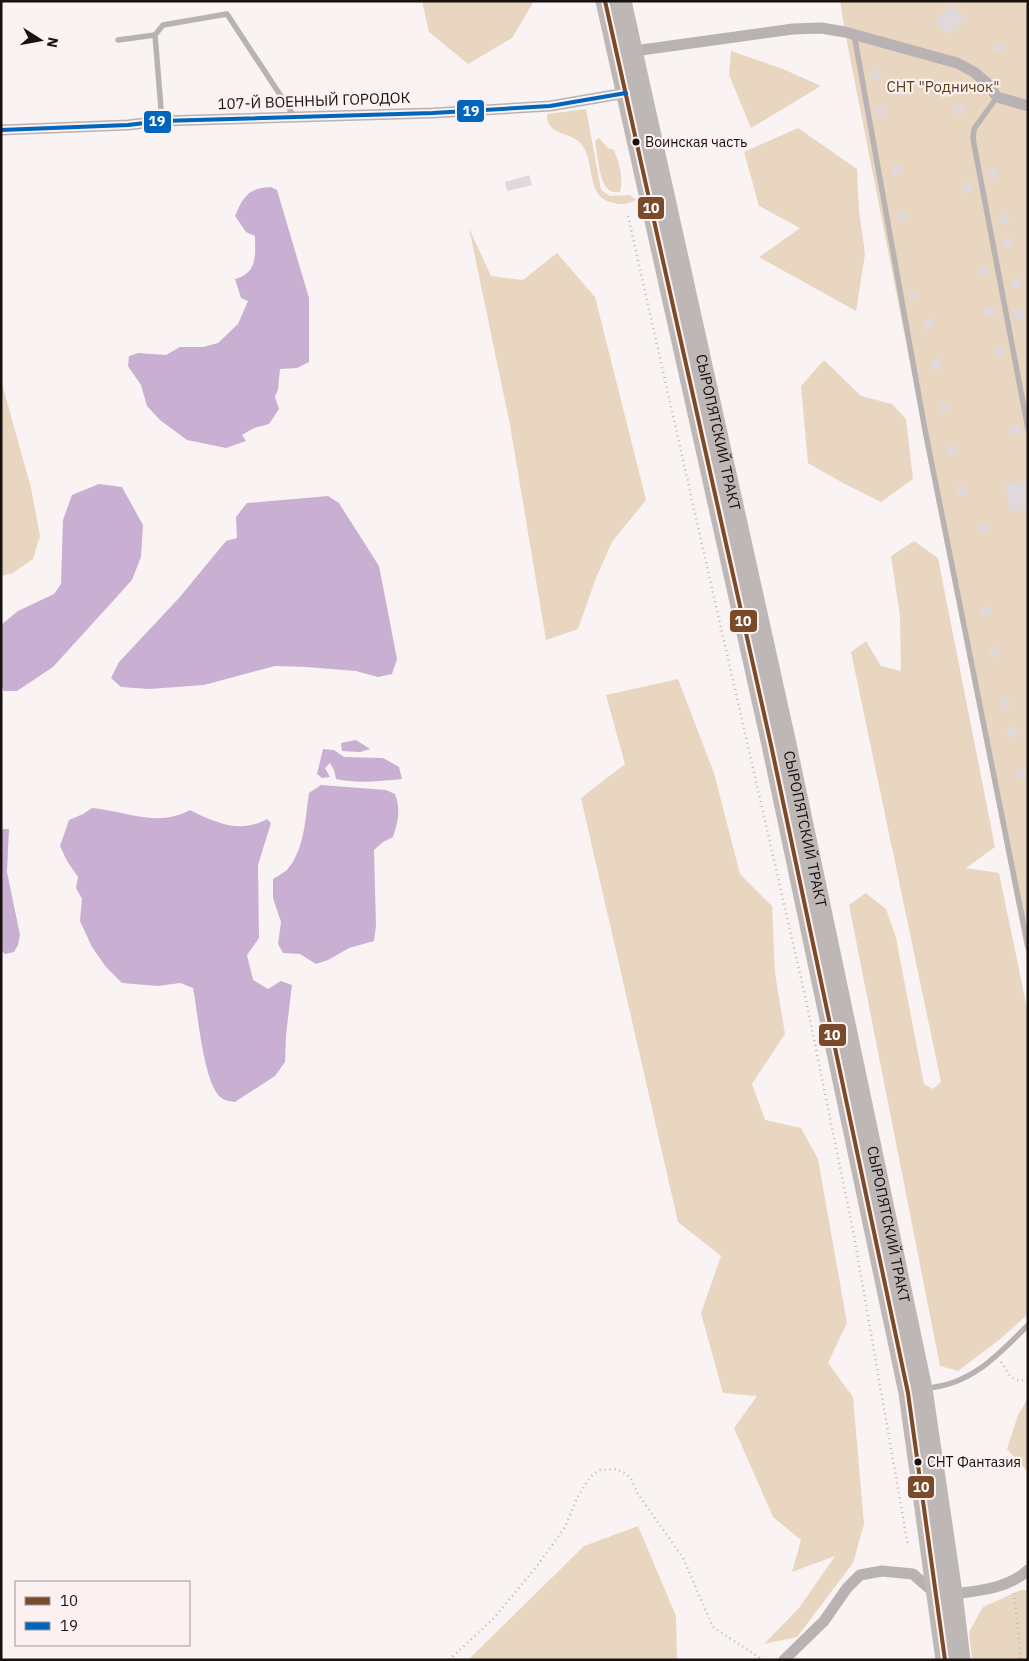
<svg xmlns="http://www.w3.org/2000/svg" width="1029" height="1661" font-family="'IBM Plex Sans',sans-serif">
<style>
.green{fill:#e8d6c1}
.water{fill:#c9b0d2}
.building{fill:#e0d9dc}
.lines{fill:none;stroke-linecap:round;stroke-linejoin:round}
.path{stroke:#bdb8b7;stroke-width:2.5;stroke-dasharray:1 4;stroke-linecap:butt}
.service{stroke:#b8b3b2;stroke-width:5.5}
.minor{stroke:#b8b3b2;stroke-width:11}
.primary{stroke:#bdb7b6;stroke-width:19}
.bus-1-casing{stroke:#fcf0f1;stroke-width:8}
.bus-2-casing{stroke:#fcf0f1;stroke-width:8}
.bus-1{stroke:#7a4b2a;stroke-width:4}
.bus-2{stroke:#0065bd;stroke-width:4}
.bus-dot{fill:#191010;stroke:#fcf0f1;stroke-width:2}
.labels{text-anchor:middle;stroke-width:4.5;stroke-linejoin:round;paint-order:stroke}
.bus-label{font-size:14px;fill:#191010;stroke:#fcf0f1;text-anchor:start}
.park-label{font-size:15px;fill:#593f18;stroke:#fcf0f1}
.street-label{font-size:15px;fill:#191010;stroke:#fcf0f1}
.line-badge{stroke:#fcf0f1;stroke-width:2}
.badge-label{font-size:14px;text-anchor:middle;font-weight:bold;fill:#fff}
</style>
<rect width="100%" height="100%" fill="#f9f3f3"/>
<g class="green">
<polygon points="422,1 534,1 512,38 468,64 429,32"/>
<polygon points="840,1 1028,1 1028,963 845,32"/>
<polygon points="731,51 783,69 821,86 751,128 729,75"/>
<path d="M586,109l15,81 9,6 20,-1 6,5c-10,5 -15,5 -26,2 -24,-7 -15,-41 -28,-57 -11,-15 -35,-7 -35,-31z"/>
<polygon points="798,128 857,169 859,210 865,254 856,311 759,257 800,228 759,206 744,152"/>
<path d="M599,138l9,10 6,2c5,13 10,28 6,42 -4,0 -9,1 -12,-3 -9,-8 -11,-36 -13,-48z"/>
<polygon points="469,228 491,276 523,280 557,253 595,297 646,500 612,542 596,578 578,629 546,640 510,425"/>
<polygon points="824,360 861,396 892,404 906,419 913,479 881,502 843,483 808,463 801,386"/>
<polygon points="1,380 31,488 40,536 33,559 13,573 1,576"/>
<polygon points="914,541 938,558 995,847 966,868 999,873 1028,1013 1028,1314 999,1340 958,1371 940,1366 849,905 866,893 886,909 896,938 924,1084 933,1089 941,1082 851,652 866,641 881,666 901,671 900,616 891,556"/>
<polygon points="678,679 714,773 740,874 772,906 775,973 785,1034 752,1084 765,1120 801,1128 818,1159 847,1323 828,1363 853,1397 864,1524 853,1563 797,1637 764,1644 799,1608 835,1556 792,1572 801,1540 773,1517 734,1428 757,1396 723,1393 701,1313 721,1256 678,1222 581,798 625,764 606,695"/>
<polygon points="1028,1398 1028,1472 1007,1449 1018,1415"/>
<polygon points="638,1526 676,1616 677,1660 468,1660 584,1546"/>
<polygon points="1021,1590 1028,1590 1028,1660 972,1660 969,1632 983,1607"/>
</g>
<g class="water">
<path d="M271,187l6,3 32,108v64l-12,6 -17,1 -2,20 -3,8 4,12 -10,15 -15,4 -12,7 4,6 -20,7 -39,-8 -27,-20 -13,-14 -6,-21 -13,-19 1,-10 9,-3 28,2 14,-8h23l15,-4 20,-19 10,-23 -7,-3 -6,-19c23,-6 20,-24 20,-43l-9,-4 -11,-16c8,-19 13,-28 36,-29z"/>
<polygon points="99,484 122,487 143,525 141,557 132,580 53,667 17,691 4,691 1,686 1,625 18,611 54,594 61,584 63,520 72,495"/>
<polygon points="328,496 339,503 379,566 397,659 392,674 378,677 356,671 306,667 275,666 204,685 149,689 121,687 111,678 119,662 179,598 226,541 237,538 236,517 247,503"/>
<polygon points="356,740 370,749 360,752 342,751 341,743"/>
<path d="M323,749l11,1 10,7 39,1 16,9 3,12c-22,2 -45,5 -66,0l-2,-9 -4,-7 -5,5 5,9 -8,1 -5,-4z"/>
<path d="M321,785l65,5 9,4c6,15 3,28 -2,43l-10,5 -9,8 2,76 -2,15 -25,7 -21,12 -12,4 -16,-10 -17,-1 -5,-9 3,-22 -8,-24v-19c5,-3 10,-6 14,-9 18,-21 18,-51 22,-77z"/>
<path d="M92,808c34,3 65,20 98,2 26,13 50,24 77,9l4,4 -13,42 1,73 -12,17 6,25 15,9 13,-8 11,4 -6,50 -1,27 -10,14 -40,26c-4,-1 -9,-1 -12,-3 -20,-11 -25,-88 -30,-111l-13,-5 -22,3 -36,-3 -16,-16 -14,-20 -12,-26 2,-22 -6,-11 2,-11 -11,-16 -7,-15 9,-26 14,-6z"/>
<polygon points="1,829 9,829 7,872 20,935 18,945 14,952 5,954 1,950"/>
</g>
<g class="building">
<polygon points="952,5 965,19 948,35 935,21"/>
<rect x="993" y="43" width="10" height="9"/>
<polygon points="880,70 882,78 873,80 871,71"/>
<polygon points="962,105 964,113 955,115 953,107"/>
<polygon points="884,106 886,115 877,117 875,108"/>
<polygon points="900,164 902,173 893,175 891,166"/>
<polygon points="996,169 998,178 989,179 987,171"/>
<polygon points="529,175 532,185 507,191 505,182"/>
<polygon points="970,182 972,191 963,193 961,184"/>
<polygon points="906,211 908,220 899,222 897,213"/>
<polygon points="1007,213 1009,222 999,224 998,215"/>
<polygon points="1011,238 1013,246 1004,248 1002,240"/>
<polygon points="986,266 988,274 979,276 977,267"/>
<polygon points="1020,277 1022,286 1013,288 1011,279"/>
<polygon points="917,290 919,298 910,300 908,292"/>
<polygon points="994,306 995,315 986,317 984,308"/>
<polygon points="1023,309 1025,318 1016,320 1014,311"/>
<polygon points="933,319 934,328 925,329 924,321"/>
<polygon points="1002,346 1004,355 995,357 993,348"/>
<polygon points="941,359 942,368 933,370 931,361"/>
<polygon points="949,404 950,412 941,414 939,406"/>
<polygon points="1020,425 1021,433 1012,435 1010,427"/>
<polygon points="956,445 958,453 948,455 947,447"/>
<polygon points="1025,481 1028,489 1028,509 1010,512 1005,484"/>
<polygon points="966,486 967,494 958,496 957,487"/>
<polygon points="986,523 988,532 979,534 977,525"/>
<polygon points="990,607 992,615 982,617 981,608"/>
<polygon points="998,647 1000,656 990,657 989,649"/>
<polygon points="1009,697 1011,706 1002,708 1000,699"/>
<polygon points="1016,727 1018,736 1008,738 1007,729"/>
<polygon points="1025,768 1027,776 1018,778 1016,770"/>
</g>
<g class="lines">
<g class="path">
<polyline points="628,216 708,571 806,1000 854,1236 908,1546"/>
<polyline points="1001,1362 1011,1377 1020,1381 1028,1379"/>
<polyline points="1014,1593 1021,1660"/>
<polyline points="449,1660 494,1618 537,1566 565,1527 577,1498 590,1477 600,1470 617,1469 630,1477 638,1494 683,1558 713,1627 763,1660"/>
</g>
<g class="service">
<polyline points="854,34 925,430 1028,947"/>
<polyline points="155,35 162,121"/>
<polyline points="118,40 155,35 163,25 227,14 294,116"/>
<polyline points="997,97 974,129 973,139 1028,429"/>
<path d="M927,1388c44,-3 71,-33 101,-63"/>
</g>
<g class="minor">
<polyline points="634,51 793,29 821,28 845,32 957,63 974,72 989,85 997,97 1028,106"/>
<polyline points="1,130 128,125 162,121 433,113 550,106 626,93"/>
<path d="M784,1660l40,-39 23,-33 13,-13 22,-4 31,3 25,22c29,-5 67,-4 90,-26"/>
</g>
<g class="primary">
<polyline points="605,1 771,745 908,1393 945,1660"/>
<path id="s1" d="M622,1l165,743 136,645 30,204 8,67"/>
</g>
<g class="bus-1-casing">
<polyline id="bus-1" points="605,1 771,745 908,1393 945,1660"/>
</g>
<g class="bus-2-casing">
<polyline id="bus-2" points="1,130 128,125 162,121 433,113 550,106 626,93"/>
</g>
<use href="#bus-1" class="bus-1"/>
<use href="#bus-2" class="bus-2"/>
</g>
<g class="bus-dot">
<circle cx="636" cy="142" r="4.5"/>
<circle cx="918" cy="1462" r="4.5"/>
</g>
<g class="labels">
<g class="bus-label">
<text x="645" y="147">Воинская часть</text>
<text x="927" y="1467">СНТ Фантазия</text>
</g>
<g class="park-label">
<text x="943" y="92">СНТ "Родничок"</text>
</g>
<g class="street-label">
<text transform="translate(314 101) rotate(-2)" y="5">107-Й ВОЕННЫЙ ГОРОДОК</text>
<text dy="5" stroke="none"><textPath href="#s1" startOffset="442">СЫРОПЯТСКИЙ ТРАКТ</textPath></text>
<text dy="5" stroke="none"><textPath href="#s1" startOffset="848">СЫРОПЯТСКИЙ ТРАКТ</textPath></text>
<text dy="5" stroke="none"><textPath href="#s1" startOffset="1252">СЫРОПЯТСКИЙ ТРАКТ</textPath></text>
</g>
</g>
<g class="line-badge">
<rect x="456" y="99" width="29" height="24" rx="5" fill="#0065bd"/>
<rect x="143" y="110" width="29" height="24" rx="5" fill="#0065bd"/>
<rect x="637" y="196" width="28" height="24" rx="5" fill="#7a4b2a"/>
<rect x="729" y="609" width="29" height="24" rx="5" fill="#7a4b2a"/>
<rect x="818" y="1023" width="29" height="24" rx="5" fill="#7a4b2a"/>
<rect x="907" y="1475" width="28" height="24" rx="5" fill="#7a4b2a"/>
</g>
<g class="badge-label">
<text x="471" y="116">19</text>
<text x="157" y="126">19</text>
<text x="651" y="213">10</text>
<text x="743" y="626">10</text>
<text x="832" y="1040">10</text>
<text x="921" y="1492">10</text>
</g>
<rect width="1029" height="1661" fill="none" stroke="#191010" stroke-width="5"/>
<rect x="15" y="1581" width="175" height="65" fill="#fcf0f1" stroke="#a19697"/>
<rect x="25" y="1597" width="25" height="8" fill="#7a4b2a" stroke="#a19697"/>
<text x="60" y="1606" font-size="15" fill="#191010">10</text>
<rect x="25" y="1622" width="25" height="8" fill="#0065bd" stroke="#a19697"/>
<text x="60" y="1631" font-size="15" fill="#191010">19</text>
<g transform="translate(40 40) rotate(101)" stroke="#fcf0f1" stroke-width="4" paint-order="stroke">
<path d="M0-4L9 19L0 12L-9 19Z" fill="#191010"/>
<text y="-8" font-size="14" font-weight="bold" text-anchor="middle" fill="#191010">N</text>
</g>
</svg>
